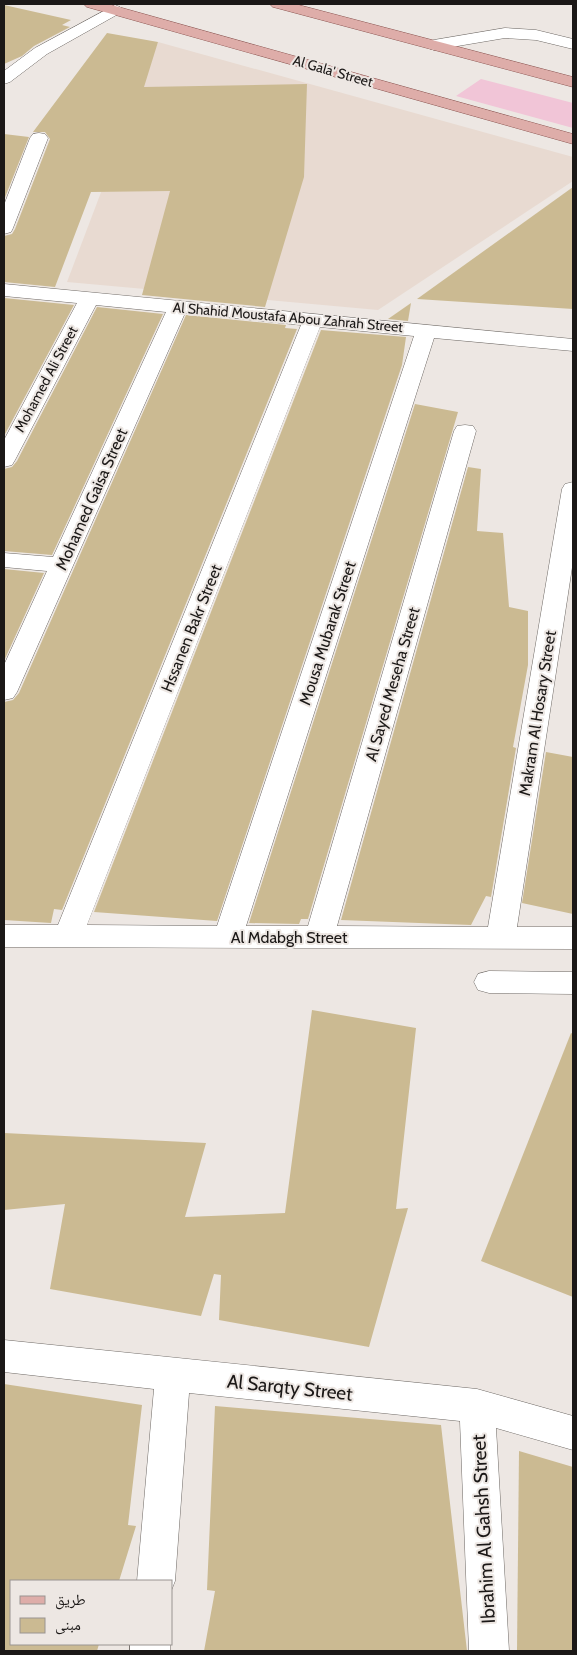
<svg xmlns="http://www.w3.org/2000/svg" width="577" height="1655" font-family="Cabin,'Noto Naskh Arabic',sans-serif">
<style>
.built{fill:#e8dad1}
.green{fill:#f1c5d7}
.building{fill:#cbba92}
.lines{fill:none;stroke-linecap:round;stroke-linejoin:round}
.minor-casing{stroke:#6e6965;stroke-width:1}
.major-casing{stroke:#8b5551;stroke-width:1}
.minor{fill:#fff;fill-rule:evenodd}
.major{fill:#deada9;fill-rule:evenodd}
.labels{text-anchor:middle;stroke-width:4;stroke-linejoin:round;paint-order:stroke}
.far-street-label{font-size:14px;fill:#1b1817;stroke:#ede7e3}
.street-label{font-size:16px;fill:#1b1817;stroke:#ede7e3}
.near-street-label{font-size:19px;fill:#1b1817;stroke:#ede7e3}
</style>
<rect width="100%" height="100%" fill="#ede7e3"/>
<polygon class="built" points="158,42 573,157 573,181 378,310 67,282"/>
<polygon class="green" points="481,79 573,103 573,128 456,96"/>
<g class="building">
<polygon points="4,5 71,20 62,25 70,27 34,46 22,56 4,64"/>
<polygon points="107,33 158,42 144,87 307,84 304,177 265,307 142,295 170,191 91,192 55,287 4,282 4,236 12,234 15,229 50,139 45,132 33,132"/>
<polygon points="4,134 29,137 4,200"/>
<polygon points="573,187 573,309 417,299"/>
<polygon points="4,298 74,305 4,436"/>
<polygon points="411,303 408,321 388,319"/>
<polygon points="97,307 163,314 52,555 4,551 4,469 12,467 17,461"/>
<polygon points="186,315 286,325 285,328 297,329 62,910 54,909 51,923 4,920 4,702 13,700 19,693"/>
<polygon points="321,330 406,337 402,365 217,921 94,912"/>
<polygon points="415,404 458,412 308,919 301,919 299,924 249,923"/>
<polygon points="468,467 481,469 477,531 503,533 509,607 528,611 528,665 513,747 516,748 491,897 486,896 471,925 341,920"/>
<polygon points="4,569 44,573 4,661"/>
<polygon points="546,752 573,757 573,914 522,903"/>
<polygon points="312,1010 416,1028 396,1209 408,1208 369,1347 219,1320 221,1275 214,1274 201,1316 50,1289 65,1204 4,1210 4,1133 206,1143 185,1217 285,1213"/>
<polygon points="571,1033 573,1034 573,1297 481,1261"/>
<polygon points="4,1384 142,1405 128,1525 136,1526 119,1581 11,1581 11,1644 99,1644 97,1651 4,1651"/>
<polygon points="215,1406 441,1425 467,1651 204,1651 215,1591 207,1590"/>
<polygon points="519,1451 573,1467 573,1651 517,1651"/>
</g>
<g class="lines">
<g class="minor-casing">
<g id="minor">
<polygon points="115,5 120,7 123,10 120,13 47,54 10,82 4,84 4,71 35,48"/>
<polygon points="505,28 536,30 573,39 573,49 536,40 505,38 434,50 428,48 426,45 428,42 434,40"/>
<polygon points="39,133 45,134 48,138 13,228 11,232 4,234 4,205 30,138 33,134"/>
<path d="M4,284l569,55v12l-139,-13 -188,588h62l146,-495 3,-5 8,-1 8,1 3,5 -139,495 151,1 74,-438 3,-5 8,-2v79l-56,366h56v22l-569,-2v-22h54l243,-600 -116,-12 -168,379 -4,6 -9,2v-35l43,-94 -43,-4v-14l49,4 113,-245 -70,-7 -81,155 -3,5 -8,2v-27l73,-137 -73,-7zM320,327l94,9 -197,590 -130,-1z"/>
<polygon points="489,971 573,972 573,994 489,993 478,990 474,982 478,974"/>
<polygon points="4,1340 477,1389 573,1416 573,1450 496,1428 509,1651 469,1651 460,1421 189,1393 175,1581 171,1591 171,1581 137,1581 154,1389 4,1372"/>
<rect x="130" y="1644" width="40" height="7"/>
</g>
</g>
<g class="major-casing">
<g id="major">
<polygon points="84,4 108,4 573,134 573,144 87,7"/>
<polygon points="270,4 295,4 573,77 573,87 273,7"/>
</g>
</g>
<use href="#minor" class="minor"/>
<use href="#major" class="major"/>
</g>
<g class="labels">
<g class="far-street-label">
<text transform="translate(333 71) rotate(16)" y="5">Al Gala' Street</text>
<text transform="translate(288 317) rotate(5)" y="5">Al Shahid Moustafa Abou Zahrah Street</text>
<text transform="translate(46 379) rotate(-62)" y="5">Mohamed Ali Street</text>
</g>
<g class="street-label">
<text transform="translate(91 499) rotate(-66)" y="6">Mohamed Gaisa Street</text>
<text transform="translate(191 628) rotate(-68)" y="6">Hssanen Bakr Street</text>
<text transform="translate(327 633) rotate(-72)" y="6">Mousa Mubarak Street</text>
<text transform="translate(392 684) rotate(-74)" y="6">Al Sayed Meseha Street</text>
<text transform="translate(537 713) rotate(-81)" y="6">Makram Al Hosary Street</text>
<text x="289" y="943">Al Mdabgh Street</text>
</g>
<g class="near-street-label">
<text transform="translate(290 1387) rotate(6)" y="7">Al Sarqty Street</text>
<text transform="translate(483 1529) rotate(-93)" y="7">Ibrahim Al Gahsh Street</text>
</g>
</g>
<rect width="577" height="1655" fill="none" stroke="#1b1817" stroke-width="10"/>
<rect x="10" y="1580" width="162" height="65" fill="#ede7e3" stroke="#999491"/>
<rect x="20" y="1596" width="25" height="8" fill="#deada9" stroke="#999491"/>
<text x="55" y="1605" font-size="15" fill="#1b1817">طريق</text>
<rect x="20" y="1618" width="25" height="15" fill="#cbba92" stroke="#999491"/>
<text x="55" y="1630" font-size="15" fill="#1b1817">مبنى</text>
</svg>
